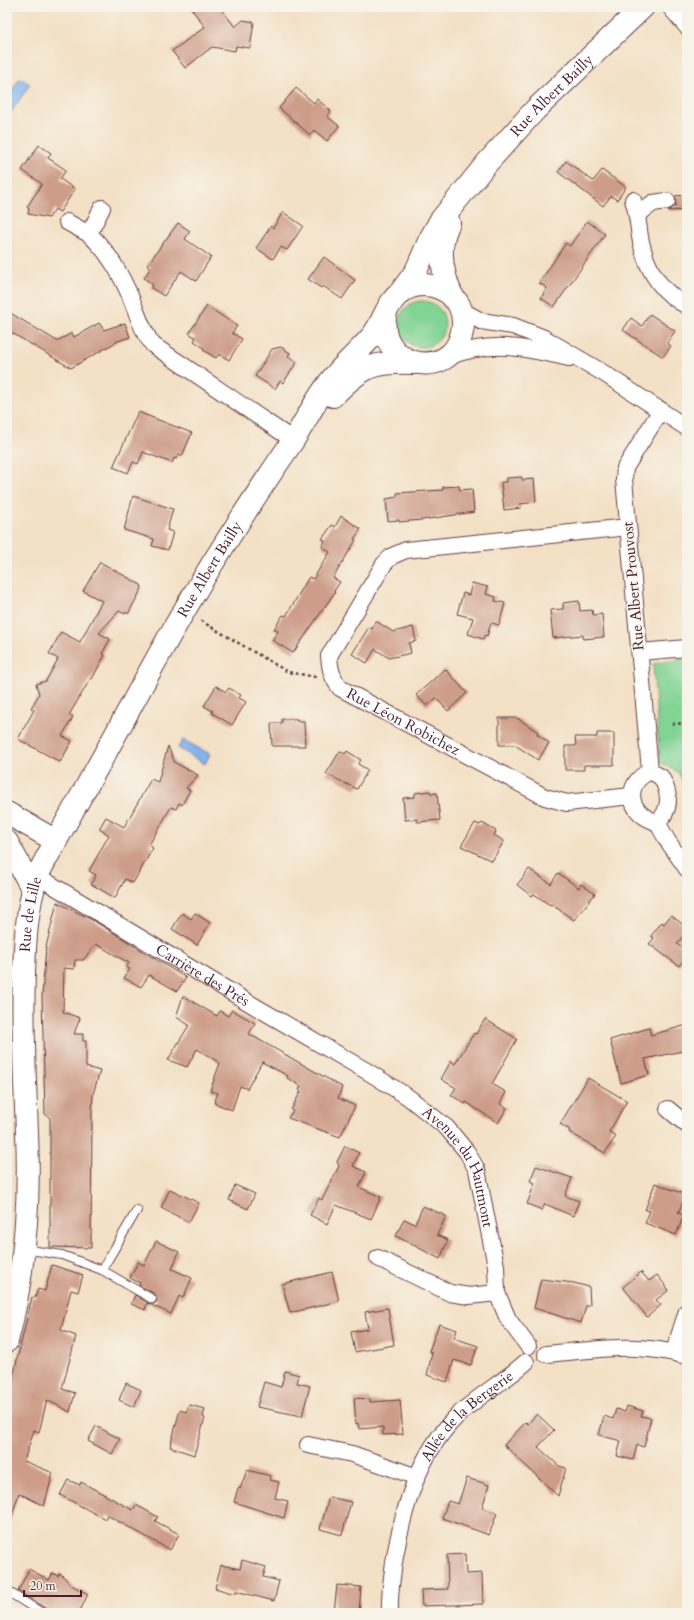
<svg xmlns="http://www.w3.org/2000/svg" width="694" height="1620" font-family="Cardo,serif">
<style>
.green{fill:#82d495;stroke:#667a60}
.water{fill:#81b4ee;stroke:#666a8c}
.building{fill:#cd9d89}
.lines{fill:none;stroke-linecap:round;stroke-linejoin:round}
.lane-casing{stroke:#633c42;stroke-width:10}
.street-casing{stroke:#633c42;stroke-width:18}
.secondary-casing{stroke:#633c42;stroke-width:24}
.path{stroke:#633c42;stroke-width:2.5;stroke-dasharray:3 3;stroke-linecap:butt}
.lane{stroke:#fff;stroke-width:8}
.street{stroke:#fff;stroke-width:16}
.secondary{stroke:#fff;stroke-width:22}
.labels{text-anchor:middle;stroke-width:3;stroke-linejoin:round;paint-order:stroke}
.street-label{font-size:15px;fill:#4a1f2b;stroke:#f7f3e8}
</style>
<rect width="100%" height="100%" fill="#f7f3e8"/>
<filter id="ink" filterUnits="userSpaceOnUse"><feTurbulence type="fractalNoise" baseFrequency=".025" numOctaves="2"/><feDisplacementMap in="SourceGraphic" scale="8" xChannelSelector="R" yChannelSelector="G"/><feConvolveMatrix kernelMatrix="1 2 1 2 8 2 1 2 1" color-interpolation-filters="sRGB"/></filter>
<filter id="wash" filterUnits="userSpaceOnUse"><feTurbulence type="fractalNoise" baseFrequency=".012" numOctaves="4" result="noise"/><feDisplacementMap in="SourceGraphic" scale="16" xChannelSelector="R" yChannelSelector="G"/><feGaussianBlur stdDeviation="0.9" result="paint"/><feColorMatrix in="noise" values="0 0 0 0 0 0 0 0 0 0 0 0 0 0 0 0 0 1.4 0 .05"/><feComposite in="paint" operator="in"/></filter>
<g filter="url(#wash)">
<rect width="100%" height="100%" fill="#f3e0c5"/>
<g class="green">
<circle cx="422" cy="324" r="23"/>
<polygon points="687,658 687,836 683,833 686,791 679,773 660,762 653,664"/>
</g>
<g class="water">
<polygon points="20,78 30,84 8,117 7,98"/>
<polygon points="183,740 210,754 205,764 178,748"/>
</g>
<g id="blocks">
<g class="building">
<polygon points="190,7 220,7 235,27 243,20 254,22 250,48 236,46 235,51 212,47 185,68 172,51 205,27"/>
<polygon points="296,88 314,103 317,99 331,111 327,116 339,126 327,141 314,130 310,135 279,108"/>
<polygon points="39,145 51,153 48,158 66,170 60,179 75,189 60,212 55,209 49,218 28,214 29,209 27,207 42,184 22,170"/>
<polygon points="566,161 593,181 602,170 626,187 617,200 611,196 603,206 558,172"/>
<polygon points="687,195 687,210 668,211 676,205 675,196"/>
<polygon points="283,212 303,226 287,250 281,247 273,259 256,248 271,226 273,228"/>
<polygon points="587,221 605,234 554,307 541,298 547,288 539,283 566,243 570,246"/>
<polygon points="178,223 190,231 185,239 211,257 196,281 181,271 164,296 151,288 153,285 144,278 151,267 147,265"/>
<polygon points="324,257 355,280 342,299 323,286 321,288 308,279"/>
<polygon points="207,306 237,326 232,333 242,339 229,360 219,354 216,358 203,350 204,348 194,341 196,338 189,333"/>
<polygon points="7,311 57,341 72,333 74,337 99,323 104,330 125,323 130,337 118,341 71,368 7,330"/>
<polygon points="650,314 675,331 667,343 671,346 663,357 623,330 631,318 642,326"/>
<polygon points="281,347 290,353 288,356 297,362 283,383 280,381 275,389 255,376 272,349"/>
<polygon points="138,412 192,433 182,456 179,454 176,459 174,458 172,463 143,452 138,464 133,462 128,473 113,467"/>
<polygon points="522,477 522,480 534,479 536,502 520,504 521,508 504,510 501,482 507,482 507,478"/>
<polygon points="459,486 460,490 472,489 474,512 422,520 399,522 399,520 388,521 386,499 397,497 397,493 443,490 443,487"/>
<polygon points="133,496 173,509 167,530 173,532 168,550 152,546 154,539 124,530"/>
<polygon points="341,516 361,529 354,539 356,540 333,578 340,582 334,591 335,592 293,653 272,640 278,631 274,629 283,615 286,616 309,577 313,579 330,552 322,547 325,541 322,539 332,525 335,527"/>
<polygon points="100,562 141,585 142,588 128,614 126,612 125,614 119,611 99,633 110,639 102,654 105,655 92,679 91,678 69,715 73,717 62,736 72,741 60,762 18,739 34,710 31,708 39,694 36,684 46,681 58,659 49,654 61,632 80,642 102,601 83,591"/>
<polygon points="472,583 488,587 486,594 496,597 495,601 505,603 499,625 491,623 487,636 485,635 483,639 468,634 473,618 457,614 463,593 469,595"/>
<polygon points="579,601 580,611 592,610 593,615 602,614 604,637 583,639 583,635 553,638 550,610 563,609 563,603"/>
<polygon points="376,621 393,632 413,627 416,641 409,643 411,653 389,658 375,649 367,663 352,654 369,627 372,629"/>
<polygon points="445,669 467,693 448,711 436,698 427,706 416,695"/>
<polygon points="216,686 226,692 229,688 241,695 239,698 246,702 232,725 212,713 213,711 204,706"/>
<polygon points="499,718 517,718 538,732 537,734 549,743 538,760 515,745 499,745"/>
<polygon points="282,719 297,719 298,721 304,721 305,746 272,746 271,723 282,723"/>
<polygon points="597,733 614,733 614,765 584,765 584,770 565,770 565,746 576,746 575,737 597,737"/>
<polygon points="168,746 175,763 198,775 186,788 190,790 182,805 179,803 176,809 171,807 149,845 153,848 133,883 125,879 115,898 91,884 96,875 89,871 109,835 99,829 106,817 124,827 151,779 158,782"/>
<polygon points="340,751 345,754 347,751 361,760 358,764 368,770 357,789 326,774"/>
<polygon points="430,791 431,794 437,793 440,820 417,822 417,819 405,820 403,798 415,797 415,793"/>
<polygon points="475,823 480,825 482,823 496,831 494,835 504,841 492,861 461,846"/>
<polygon points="529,869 551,884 558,873 579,888 581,884 595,894 574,920 551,904 550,905 534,894 532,896 517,885"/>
<polygon points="57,902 96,922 186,978 177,991 149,975 141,987 124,978 130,969 126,967 129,963 96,944 83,960 75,960 74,969 64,968 63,1012 80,1018 74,1034 83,1034 83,1041 86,1041 86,1067 100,1071 93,1094 92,1112 91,1248 50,1247 50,1118 45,1114 42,996 46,947"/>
<polygon points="182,913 191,919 195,913 210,923 197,945 172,929"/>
<polygon points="671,915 687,928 687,931 677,944 687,951 687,956 679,966 649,944 654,938 651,936 662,922 664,924"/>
<polygon points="183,996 217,1016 220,1011 228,1016 232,1010 255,1023 249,1034 342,1087 338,1098 355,1106 340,1137 288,1118 293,1111 291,1110 301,1091 299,1090 301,1086 287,1078 288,1076 262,1062 247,1089 240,1086 232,1110 214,1103 218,1093 210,1091 220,1063 197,1049 187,1067 168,1060 189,1025 176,1017"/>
<polygon points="485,1019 517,1039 492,1084 506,1092 500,1104 507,1108 498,1123 466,1102 465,1104 451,1095 456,1088 441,1079 451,1061 455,1064 474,1033 476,1034"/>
<polygon points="687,1025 687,1050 645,1059 649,1075 621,1083 610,1040 649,1028 651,1035"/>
<polygon points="588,1078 627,1101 609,1132 616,1136 605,1153 569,1132 570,1130 560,1124"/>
<polygon points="345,1146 359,1153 353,1166 366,1172 359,1187 381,1197 371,1219 336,1205 327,1224 310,1215 319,1198 322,1200 339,1166 337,1162"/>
<polygon points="536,1166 572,1178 565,1196 579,1201 573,1216 545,1204 542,1210 527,1204 535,1183 530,1181"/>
<polygon points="655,1183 686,1195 678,1213 684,1215 676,1235 645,1223 650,1211 645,1210"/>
<polygon points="235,1185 255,1194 248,1209 229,1200"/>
<polygon points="170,1189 199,1203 189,1222 161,1208"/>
<polygon points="423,1206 446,1216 437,1235 448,1240 440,1259 396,1236 404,1219 415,1224"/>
<polygon points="156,1241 179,1252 172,1269 192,1278 183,1298 179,1296 171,1314 147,1303 145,1310 131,1304 135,1295 150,1304 154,1304 157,1301 155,1294 139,1285 140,1283 130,1278 138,1262 144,1265"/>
<polygon points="52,1265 83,1275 78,1292 71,1290 61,1330 76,1336 62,1389 75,1393 70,1412 47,1400 39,1432 34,1430 24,1461 53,1473 44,1506 19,1493 10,1522 7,1521 7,1402 32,1297 35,1298 38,1289 45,1291"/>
<polygon points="332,1272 339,1301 290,1313 282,1284"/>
<polygon points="641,1272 649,1281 657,1275 669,1290 656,1300 661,1305 647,1317 623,1287"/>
<polygon points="541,1279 574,1283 589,1287 590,1305 586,1306 581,1323 534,1308"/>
<polygon points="388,1308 394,1345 355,1352 351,1332 368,1329 365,1312"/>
<polygon points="439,1324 457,1330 454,1338 478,1346 471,1365 454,1360 447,1382 427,1375 432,1353 429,1351"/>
<polygon points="285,1371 299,1375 297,1383 310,1386 302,1416 257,1407 264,1382 281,1387"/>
<polygon points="126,1383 141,1390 134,1407 119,1400"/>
<polygon points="354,1398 370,1399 370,1402 400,1400 403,1434 383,1435 383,1427 359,1429 358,1423 356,1424"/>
<polygon points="189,1405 205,1409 203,1417 205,1418 194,1455 170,1447 180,1410 186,1412"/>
<polygon points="627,1406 643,1411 641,1416 651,1418 644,1447 637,1445 633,1460 617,1456 621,1441 599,1435 604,1416 613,1419 616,1409 625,1412"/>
<polygon points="537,1414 554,1430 538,1447 559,1466 566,1468 558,1496 504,1445 526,1422 528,1424"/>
<polygon points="96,1426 120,1439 112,1454 88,1441"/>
<polygon points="247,1470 271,1476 270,1480 279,1482 275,1498 288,1501 284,1518 234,1502 238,1488 240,1489"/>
<polygon points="467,1478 489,1485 482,1508 497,1513 489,1535 442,1518 448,1501 458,1504"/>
<polygon points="68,1480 80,1485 81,1482 133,1510 136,1505 158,1517 155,1521 179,1534 170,1550 107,1515 105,1519 60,1495"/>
<polygon points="329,1497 351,1502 342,1535 320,1529"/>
<polygon points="465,1554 466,1574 482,1573 483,1604 422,1606 421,1590 448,1589 447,1555"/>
<polygon points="242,1560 266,1567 263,1577 279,1581 274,1601 236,1591 235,1594 215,1588 221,1565 240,1569"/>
<polygon points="29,1569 49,1580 53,1573 58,1576 60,1573 71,1585 88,1594 79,1613 47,1613 45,1608 18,1591"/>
<polygon points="337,1585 361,1587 359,1613 334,1613"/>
</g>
</g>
</g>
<g filter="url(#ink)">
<use href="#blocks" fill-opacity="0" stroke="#633c42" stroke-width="1"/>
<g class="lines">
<g class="lane-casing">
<g id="lane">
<polyline points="24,1249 62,1255 102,1270 152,1299"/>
<polyline points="102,1270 137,1210"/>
<polyline points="7,1591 42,1613"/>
</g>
</g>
<g class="street-casing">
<g id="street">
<polyline points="670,7 687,27"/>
<path d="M633,200c5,13 5,28 8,42 6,28 21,51 46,64"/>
<path d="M102,208l-13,26c20,18 32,41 42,64 7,17 11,33 22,47l140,95"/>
<polyline points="637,215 653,203 667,201"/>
<polyline points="67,222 89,234"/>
<polyline points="461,310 481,321 513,326 544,338 605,374 687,428"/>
<path d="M447,357c45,-17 76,-10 122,1"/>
<path id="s1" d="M628,527l-222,23 -14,6 -8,8 -55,92c1,13 3,22 11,32l205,109 22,6 64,-7"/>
<polyline points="640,652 687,648"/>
<polyline points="650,771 624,479 625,468 661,410"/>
<path d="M650,771l11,6c9,16 11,33 -4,45 -28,-7 -35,-37 -7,-51z"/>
<polyline points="657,822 667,840 687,869"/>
<path id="s2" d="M37,876l219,131 114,66 38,24 39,31 20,24 10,18 19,96 1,27 11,26 20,27"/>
<polyline points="668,1109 687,1125"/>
<polyline points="378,1258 450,1293 469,1296 497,1293"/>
<polyline points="674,1352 687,1311"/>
<path d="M546,1354c53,-4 87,-13 141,2"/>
<polyline points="308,1445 352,1454 417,1477"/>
<path id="s3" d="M390,1613c-1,-19 2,-38 5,-57 9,-50 24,-101 60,-138 22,-22 49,-36 71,-56"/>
</g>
</g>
<g class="secondary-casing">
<g id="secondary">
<path d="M449,223c-13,25 -7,51 4,75"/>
<path id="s4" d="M400,293l16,-22 14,-32 10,-18 47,-58 48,-53 108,-103"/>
<path d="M333,396c29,-30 41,-35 82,-33"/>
<polyline points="7,813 56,841"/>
<polyline points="7,842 33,890"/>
<path id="s5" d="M7,1341c18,-68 23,-139 20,-208 -2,-54 -5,-107 -3,-161 1,-32 3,-65 13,-96 24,-46 51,-91 76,-137 23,-42 46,-86 71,-128 33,-57 69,-112 106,-166 14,-20 24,-43 39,-62 13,-18 30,-31 44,-48 11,-14 14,-34 30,-44 19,-12 45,-5 56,14 4,8 5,18 3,27 -10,52 -89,35 -76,-20"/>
</g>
</g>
<g class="path">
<polyline points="201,621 288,672 316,677"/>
<polyline points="672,724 687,723"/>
</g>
<use href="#lane" class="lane"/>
<use href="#street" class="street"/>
<use href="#secondary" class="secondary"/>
</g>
</g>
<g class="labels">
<g class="street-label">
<text dy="5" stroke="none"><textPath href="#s4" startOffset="251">Rue Albert Bailly</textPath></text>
<text dy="5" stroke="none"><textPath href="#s5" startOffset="820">Rue Albert Bailly</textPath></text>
<text transform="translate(633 586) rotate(-95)" y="5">Rue Albert Prouvost</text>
<text dy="5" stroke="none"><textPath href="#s1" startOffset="463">Rue Léon Robichez</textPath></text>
<text dy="5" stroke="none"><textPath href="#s5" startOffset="429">Rue de Lille</textPath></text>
<text dy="5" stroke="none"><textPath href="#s2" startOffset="193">Carrière des Prés</textPath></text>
<text dy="5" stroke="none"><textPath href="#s2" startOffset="522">Avenue du Hautmont</textPath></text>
<text dy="5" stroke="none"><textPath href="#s3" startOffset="220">Allée de la Bergerie</textPath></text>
</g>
</g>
<rect width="694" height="1620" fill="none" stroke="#f7f3e8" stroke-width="24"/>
<path d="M24 1590v6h57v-6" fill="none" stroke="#4a1f2b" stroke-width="2"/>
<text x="30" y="1590" font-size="12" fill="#4a1f2b" stroke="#f7f3e8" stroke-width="3" paint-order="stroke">20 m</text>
</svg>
